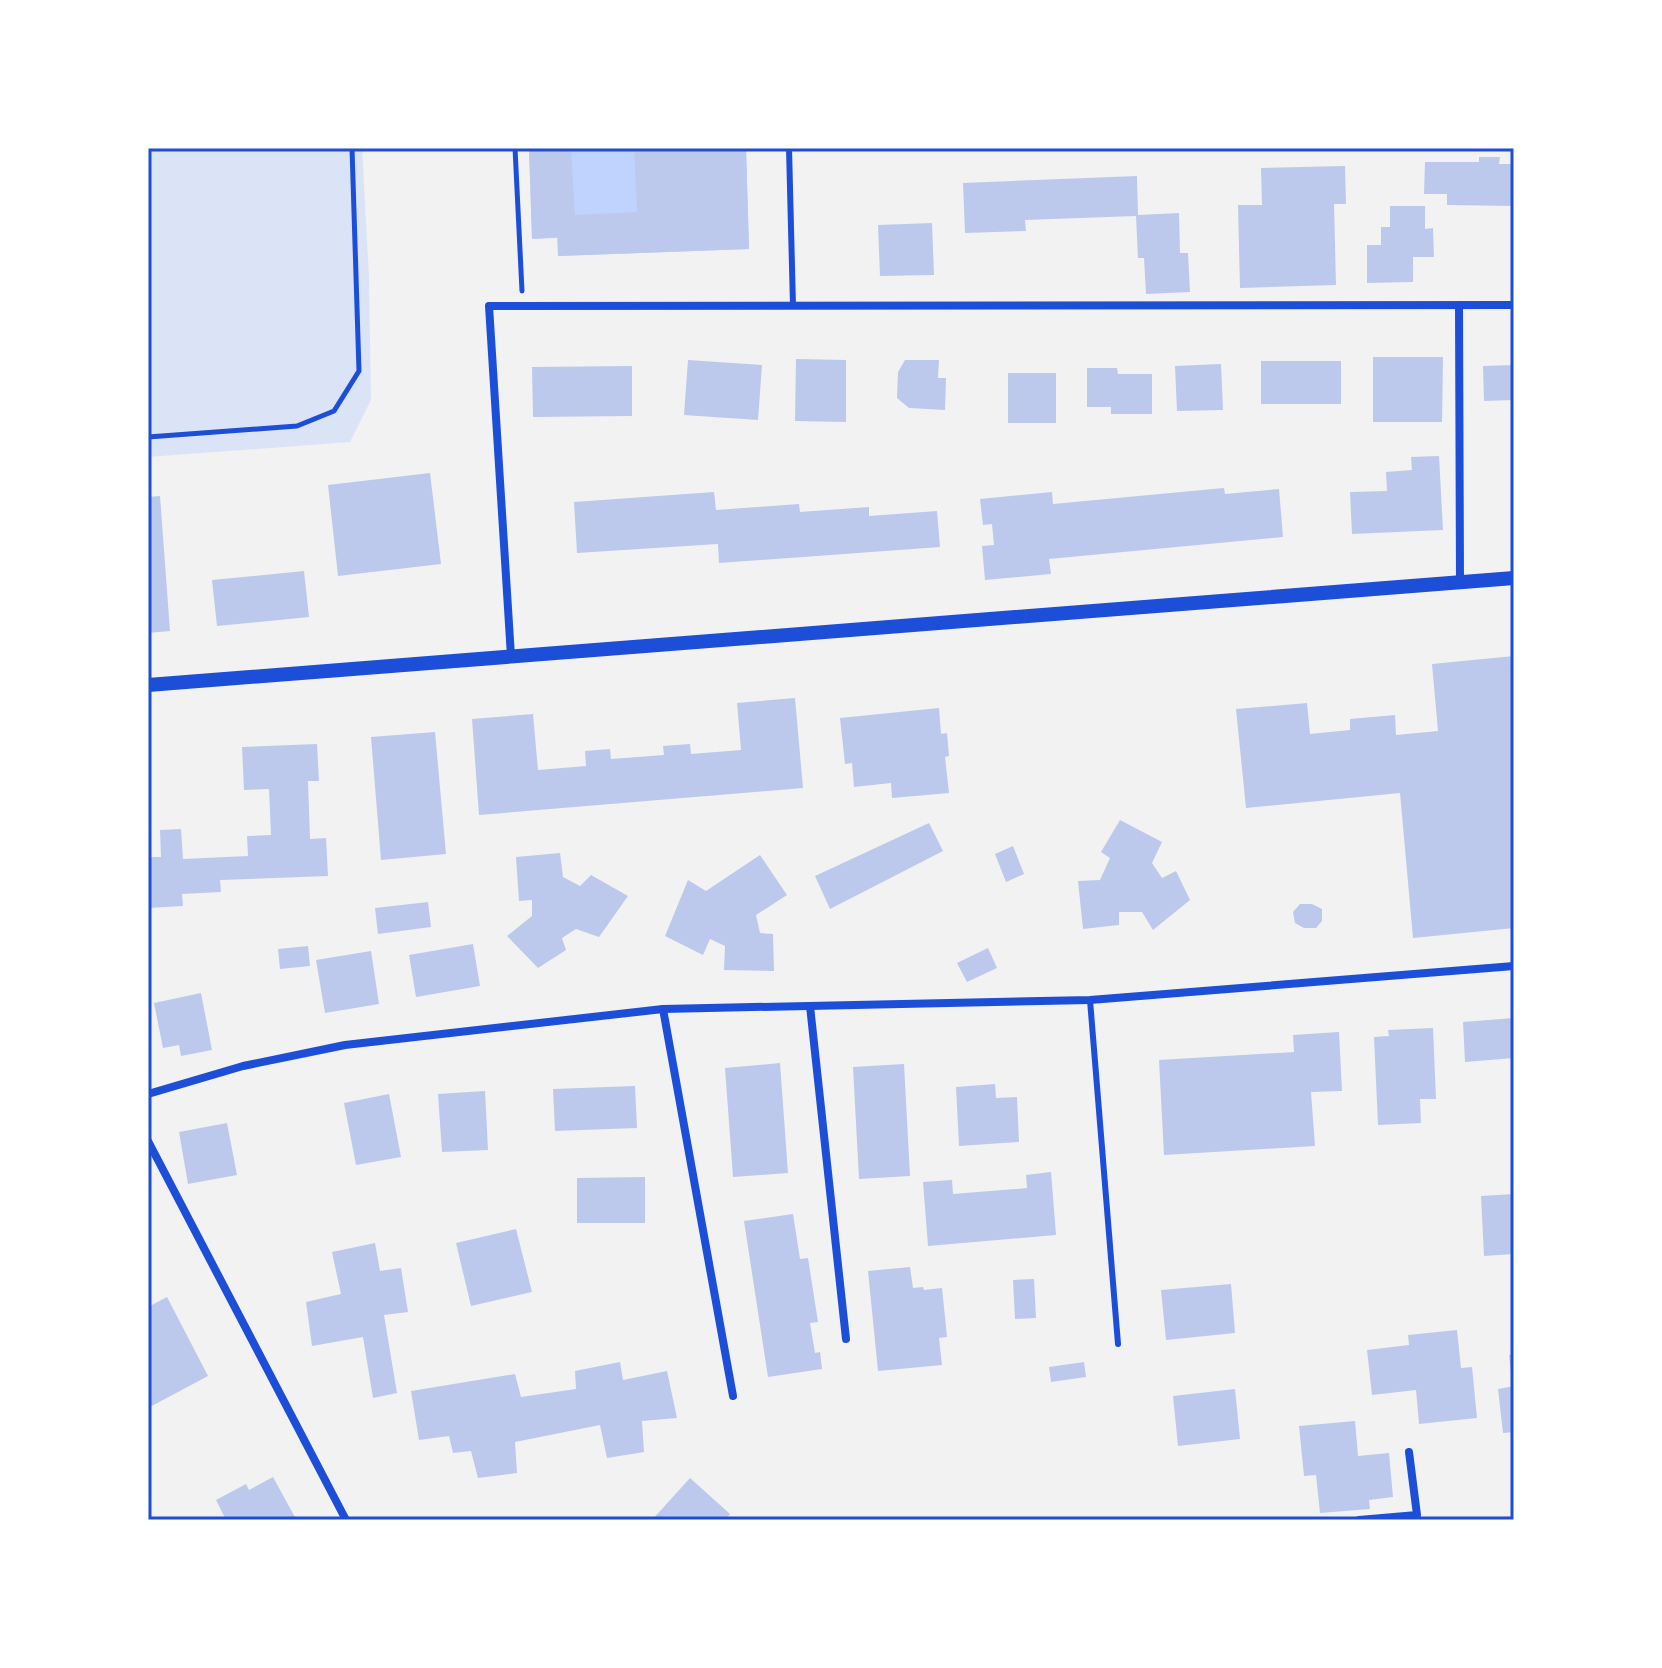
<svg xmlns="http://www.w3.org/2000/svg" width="1662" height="1668" font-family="Signika,sans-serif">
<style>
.green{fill:#dbe4f7}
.water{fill:#bfd3fe}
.building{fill:#bdc9ec}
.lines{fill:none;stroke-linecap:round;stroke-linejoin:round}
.path{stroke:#1d4ed8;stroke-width:5}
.service{stroke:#1d4ed8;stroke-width:6}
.minor{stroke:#1d4ed8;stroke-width:8}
.tertiary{stroke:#1d4ed8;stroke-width:14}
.neatline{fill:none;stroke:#1d4ed8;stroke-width:3}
</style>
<rect width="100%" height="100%" fill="#f2f2f2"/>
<polygon class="green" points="148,148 362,148 369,276 371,400 350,442 148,457"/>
<polygon class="water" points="529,148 746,148 749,249 558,256 557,238 532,239"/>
<g class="building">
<polygon points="529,148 571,148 575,215 637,212 634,148 746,148 749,249 558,256 558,237 532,239"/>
<polygon points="1479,157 1500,157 1499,164 1514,164 1514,206 1447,205 1447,194 1424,194 1425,162 1479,162"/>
<polygon points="1345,166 1346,204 1334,204 1336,285 1240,288 1238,205 1262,205 1261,168"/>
<polygon points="1137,176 1138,215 1179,213 1180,253 1188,253 1190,292 1146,294 1144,258 1138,258 1136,216 1025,220 1026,231 965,233 963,183"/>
<polygon points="1390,206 1425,206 1425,229 1433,228 1434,257 1413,257 1413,282 1367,283 1367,245 1381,245 1381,227 1390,227"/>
<polygon points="932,223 934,275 880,276 878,225"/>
<polygon points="1373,357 1443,357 1442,422 1373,422"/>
<polygon points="796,359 846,360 846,422 795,421"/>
<polygon points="688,360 762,365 758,420 684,415"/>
<polygon points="905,360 939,360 938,378 946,378 945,410 909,408 897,398 898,372"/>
<rect x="1261" y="361" width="80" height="43"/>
<polygon points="1221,364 1223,410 1177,411 1175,366"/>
<polygon points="1514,365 1514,400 1484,401 1483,366"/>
<polygon points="632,366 632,416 533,417 532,367"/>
<polygon points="1087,368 1117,368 1118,374 1152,374 1152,414 1111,414 1111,407 1087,407"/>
<rect x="1008" y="373" width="48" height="50"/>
<polygon points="1439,456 1443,530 1352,534 1350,492 1387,491 1386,472 1412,470 1411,457"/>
<polygon points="430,473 441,564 338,576 328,485"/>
<polygon points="1224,488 1225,494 1279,489 1283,537 1049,559 1051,574 985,580 982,546 994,545 992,524 983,525 980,499 1052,492 1053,504"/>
<polygon points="714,492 716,510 799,504 800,512 869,507 869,516 937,511 940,547 719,563 718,544 577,553 574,502"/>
<polygon points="160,496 170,631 148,633 148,497"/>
<polygon points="304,571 309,617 217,626 212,580"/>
<polygon points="1514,656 1514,803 1511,803 1514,834 1514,928 1413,938 1400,793 1246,808 1236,709 1307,703 1310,734 1350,730 1350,719 1395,715 1396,735 1438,731 1432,664"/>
<polygon points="795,698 803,788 479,815 472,719 533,714 538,770 586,766 585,751 610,749 611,759 664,755 663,746 690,744 691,754 741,750 737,703"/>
<polygon points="939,708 941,734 947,733 949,756 945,757 949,793 892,798 891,783 854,787 852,763 845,764 840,718"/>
<polygon points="435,732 446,854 381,860 371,737"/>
<polygon points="317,744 319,781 308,781 310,839 326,838 328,876 220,880 221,892 182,894 183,906 148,908 148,857 161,857 160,830 181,829 183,859 248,856 247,836 271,835 269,789 244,790 242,747"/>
<polygon points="1120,820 1162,842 1152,863 1162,878 1176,871 1190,900 1153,930 1142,912 1119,912 1119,925 1083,929 1078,881 1100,880 1110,858 1101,852"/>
<polygon points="929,823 943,851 830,909 815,876"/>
<polygon points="1013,846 1024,874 1006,882 995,854"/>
<polygon points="560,853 563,877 580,886 591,875 628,896 599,937 576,929 562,938 566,950 538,968 507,936 532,916 532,900 519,901 516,857"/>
<polygon points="760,855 787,895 756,915 760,933 773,934 774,971 724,970 725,946 710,939 703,955 665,936 688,880 706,891"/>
<polygon points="428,902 431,927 378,934 375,908"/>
<polygon points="1300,904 1312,904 1322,909 1322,921 1316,928 1304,928 1295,923 1293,912"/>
<polygon points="473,944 480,986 416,997 409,955"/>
<polygon points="308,946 310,966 280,969 278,949"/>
<polygon points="988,948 997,968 967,982 957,963"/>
<polygon points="371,951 379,1004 325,1013 316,960"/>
<polygon points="201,993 212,1050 181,1056 179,1045 163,1048 154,1003"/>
<polygon points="1514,1018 1514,1058 1465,1062 1463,1022"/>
<polygon points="1433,1028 1436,1099 1420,1099 1421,1123 1378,1125 1374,1037 1389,1036 1388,1030"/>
<polygon points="1339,1032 1342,1091 1311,1092 1315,1146 1164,1155 1159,1060 1294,1052 1293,1035"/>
<polygon points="780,1063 788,1173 733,1177 725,1068"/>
<polygon points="904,1064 910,1176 859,1179 853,1067"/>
<polygon points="995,1084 996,1098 1017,1097 1019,1142 959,1146 956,1087"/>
<polygon points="635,1086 637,1128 555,1131 553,1089"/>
<polygon points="485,1091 488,1150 442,1152 438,1094"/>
<polygon points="389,1094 401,1157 356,1165 344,1103"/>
<polygon points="227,1123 237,1175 188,1184 179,1132"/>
<polygon points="1051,1172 1056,1235 928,1246 923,1182 952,1180 953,1194 1027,1188 1026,1175"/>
<polygon points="645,1177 645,1223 577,1223 577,1178"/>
<polygon points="1514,1194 1514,1254 1484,1256 1481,1196"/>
<polygon points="793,1214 800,1259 808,1258 818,1322 810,1323 815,1353 820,1352 822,1369 768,1377 744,1221"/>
<polygon points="516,1229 532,1292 471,1306 456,1243"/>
<polygon points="375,1243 380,1271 401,1268 408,1312 384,1315 397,1393 373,1398 363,1337 312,1346 306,1302 341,1294 332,1252"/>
<polygon points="910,1267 913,1288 923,1287 924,1290 942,1288 947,1337 939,1338 942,1365 878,1371 868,1271"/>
<polygon points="1034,1279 1036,1318 1015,1319 1013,1280"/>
<polygon points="1231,1284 1235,1333 1166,1340 1161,1290"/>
<polygon points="167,1297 208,1376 148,1408 148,1307"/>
<polygon points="1457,1330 1461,1368 1472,1367 1477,1418 1419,1424 1416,1390 1372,1395 1367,1350 1409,1345 1408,1335"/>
<polygon points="1514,1354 1514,1382 1512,1383 1509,1355"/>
<polygon points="620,1362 623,1380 667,1371 677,1418 642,1421 644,1452 607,1458 600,1425 515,1442 517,1473 478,1478 471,1451 453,1453 449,1436 419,1440 411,1391 515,1374 521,1397 576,1389 575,1371"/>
<polygon points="1084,1362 1086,1377 1051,1382 1049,1367"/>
<polygon points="1514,1386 1514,1432 1503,1433 1498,1389"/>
<polygon points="1235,1389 1240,1439 1178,1446 1173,1396"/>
<polygon points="1355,1421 1358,1456 1389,1453 1393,1497 1369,1500 1370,1509 1320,1513 1316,1475 1304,1476 1299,1426"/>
<polygon points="273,1477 296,1519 226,1520 216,1500 246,1484 249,1490"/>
<polygon points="690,1478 730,1514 725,1520 652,1520"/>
</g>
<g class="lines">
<g class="path">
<polyline points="515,148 522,291"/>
<polyline points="148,437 297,426 334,411 359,371 352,148"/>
</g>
<g class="service">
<polyline points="789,148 793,306"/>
<polyline points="1090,1000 1118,1344"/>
</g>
<g class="minor">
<polyline points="1459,305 1460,582"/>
<polyline points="511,656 489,306 1514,305"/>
<polyline points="810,1006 846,1339"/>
<polyline points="663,1009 733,1396"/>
<polyline points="148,1094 243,1066 345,1045 663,1009 1090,1000 1514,966"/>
<polyline points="148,1141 346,1520"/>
<polyline points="1359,1520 1417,1515 1409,1452"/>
</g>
<polyline class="tertiary" points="148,685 1514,578"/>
</g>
<rect width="1662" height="1668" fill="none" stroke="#ffffff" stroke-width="300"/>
<rect x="150" y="150" width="1362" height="1368" class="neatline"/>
</svg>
